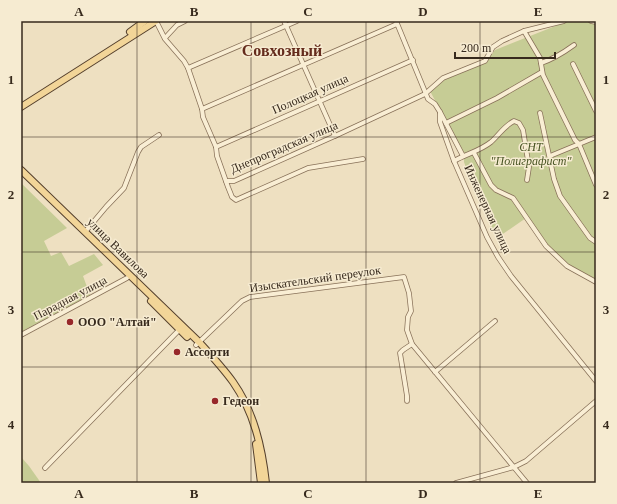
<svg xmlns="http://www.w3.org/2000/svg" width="617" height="504" font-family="Georgia,serif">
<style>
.green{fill:#c6cc95}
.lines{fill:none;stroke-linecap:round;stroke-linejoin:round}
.minor-casing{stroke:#887159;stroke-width:5.5}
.primary-casing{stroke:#55402d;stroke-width:8}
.minor{stroke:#f9eed4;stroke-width:4}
.primary{stroke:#f2d598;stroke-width:6}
.grid{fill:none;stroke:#372a1d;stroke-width:1;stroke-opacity:0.55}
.poi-dot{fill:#97282a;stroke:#f6ebd1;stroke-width:1.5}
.labels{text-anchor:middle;stroke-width:3;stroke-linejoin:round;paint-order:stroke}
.street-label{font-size:12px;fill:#372a1d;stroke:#f6ebd1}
.park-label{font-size:12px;font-style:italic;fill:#485423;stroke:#f6ebd1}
.poi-label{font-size:12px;font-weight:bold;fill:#372a1d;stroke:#f6ebd1;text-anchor:start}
.district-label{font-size:16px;font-weight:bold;fill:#642b1c;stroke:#f6ebd1}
.neatline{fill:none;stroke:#372a1d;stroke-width:1.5}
.grid-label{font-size:13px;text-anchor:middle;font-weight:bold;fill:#372a1d}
</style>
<rect width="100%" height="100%" fill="#eee0c1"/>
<g class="green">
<polygon points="568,21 596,22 596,283 566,266 551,252 526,218 497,238 472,185 464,162 464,155 430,91 444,79 485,61 495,50"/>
<polygon points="21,183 67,228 44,241 51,256 61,252 69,266 94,254 103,265 83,276 90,295 21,332"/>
<polygon points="21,457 29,466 41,483 21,483"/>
</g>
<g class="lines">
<g class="minor-casing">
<g id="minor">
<polyline points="156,21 165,39 184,61 188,68 202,109 203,117 216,147 217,156 228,187 232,197 236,200 308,168 363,159"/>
<polyline points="284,21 335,136"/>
<polyline points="396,21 428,99 435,104 440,112 440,122 454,161 487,237 498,257 511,276 596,381"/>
<polyline points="591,21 596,22"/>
<polyline points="524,31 540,58 543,75 575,140 579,144 596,185"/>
<polyline points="165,38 177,25 185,21"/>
<path d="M541,63c13,-4 22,-10 33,-18"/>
<polyline points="573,64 596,111"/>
<polyline points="188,68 297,21"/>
<polyline points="202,109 397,24"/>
<polyline points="440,112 463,156"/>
<polyline points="540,113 554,179 560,196 590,238 596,242"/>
<polyline points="446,123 497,98 542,72"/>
<polyline points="216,147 413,60"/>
<polyline points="474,153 491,185 496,190 513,198 546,246 567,266 596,282"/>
<polyline points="550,156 596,137"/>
<path d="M454,161c12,-7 26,-10 37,-19 8,-7 13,-16 23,-21l5,2 4,7 6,37 -2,13"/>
<polyline points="226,181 234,181 337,135 425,94 443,78 485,61 493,47 502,41 524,31 564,21"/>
<polyline points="85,232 106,207 124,188 138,152 141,147 159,135"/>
<polyline points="21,335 127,278"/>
<polyline points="196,345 242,301 250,297 404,277 409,293 411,311 408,317 407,330 412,344 527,483"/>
<polyline points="435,372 495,321"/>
<polyline points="407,401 407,396 400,353 403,350 412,344"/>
<polyline points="45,468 180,329"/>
<polyline points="456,483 514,467 526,461 596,401"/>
</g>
</g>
<g class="primary-casing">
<g id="primary">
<polyline points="130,32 145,21"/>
<polyline points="21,107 156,21"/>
<path d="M21,170l178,172c12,13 24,26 34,40 21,30 29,65 33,101"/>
<polyline points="151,301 187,337"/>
<polyline points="256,444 261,483"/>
</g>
</g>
<use href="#minor" class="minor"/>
<use href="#primary" class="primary"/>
</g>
<path class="grid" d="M137,21v462M251,21v462M366,21v462M480,21v462M21,137h575M21,252h575M21,367h575"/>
<g class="poi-dot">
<circle cx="70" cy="322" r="4"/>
<circle cx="177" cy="352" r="4"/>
<circle cx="215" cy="401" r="4"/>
</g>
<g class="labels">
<g class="street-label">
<text transform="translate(310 94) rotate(-24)" y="4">Полоцкая улица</text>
<text transform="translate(284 147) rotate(-23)" y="4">Днепроградская улица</text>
<text transform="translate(488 209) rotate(65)" y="4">Инженерная улица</text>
<text transform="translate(118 248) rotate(44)" y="4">улица Вавилова</text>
<text transform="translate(315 279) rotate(-8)" y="4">Изыскательский переулок</text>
<text transform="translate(70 298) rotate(-28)" y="4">Парадная улица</text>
</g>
<g class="park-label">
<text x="531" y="151">СНТ<tspan x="531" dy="14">"Полиграфист"</tspan></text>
</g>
<g class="poi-label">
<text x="78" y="326">ООО "Алтай"</text>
<text x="185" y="356">Ассорти</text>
<text x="223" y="405">Гедеон</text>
</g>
<g class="district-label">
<text x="282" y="56">Совхозный</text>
</g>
</g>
<rect width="617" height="504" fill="none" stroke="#f6ebd1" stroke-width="44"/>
<path d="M455 52v6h100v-6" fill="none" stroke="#372a1d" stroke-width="2"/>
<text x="461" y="52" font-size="12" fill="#372a1d" stroke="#f6ebd1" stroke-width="3" paint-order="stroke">200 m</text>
<rect x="22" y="22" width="573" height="460" class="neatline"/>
<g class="grid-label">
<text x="79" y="16">A</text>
<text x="194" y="16">B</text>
<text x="308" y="16">C</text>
<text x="423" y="16">D</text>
<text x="538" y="16">E</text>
<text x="11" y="84">1</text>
<text x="606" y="84">1</text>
<text x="11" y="199">2</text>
<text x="606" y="199">2</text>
<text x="11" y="314">3</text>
<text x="606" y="314">3</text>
<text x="11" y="429">4</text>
<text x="606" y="429">4</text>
<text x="79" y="498">A</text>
<text x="194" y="498">B</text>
<text x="308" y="498">C</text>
<text x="423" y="498">D</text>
<text x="538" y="498">E</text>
</g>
</svg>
